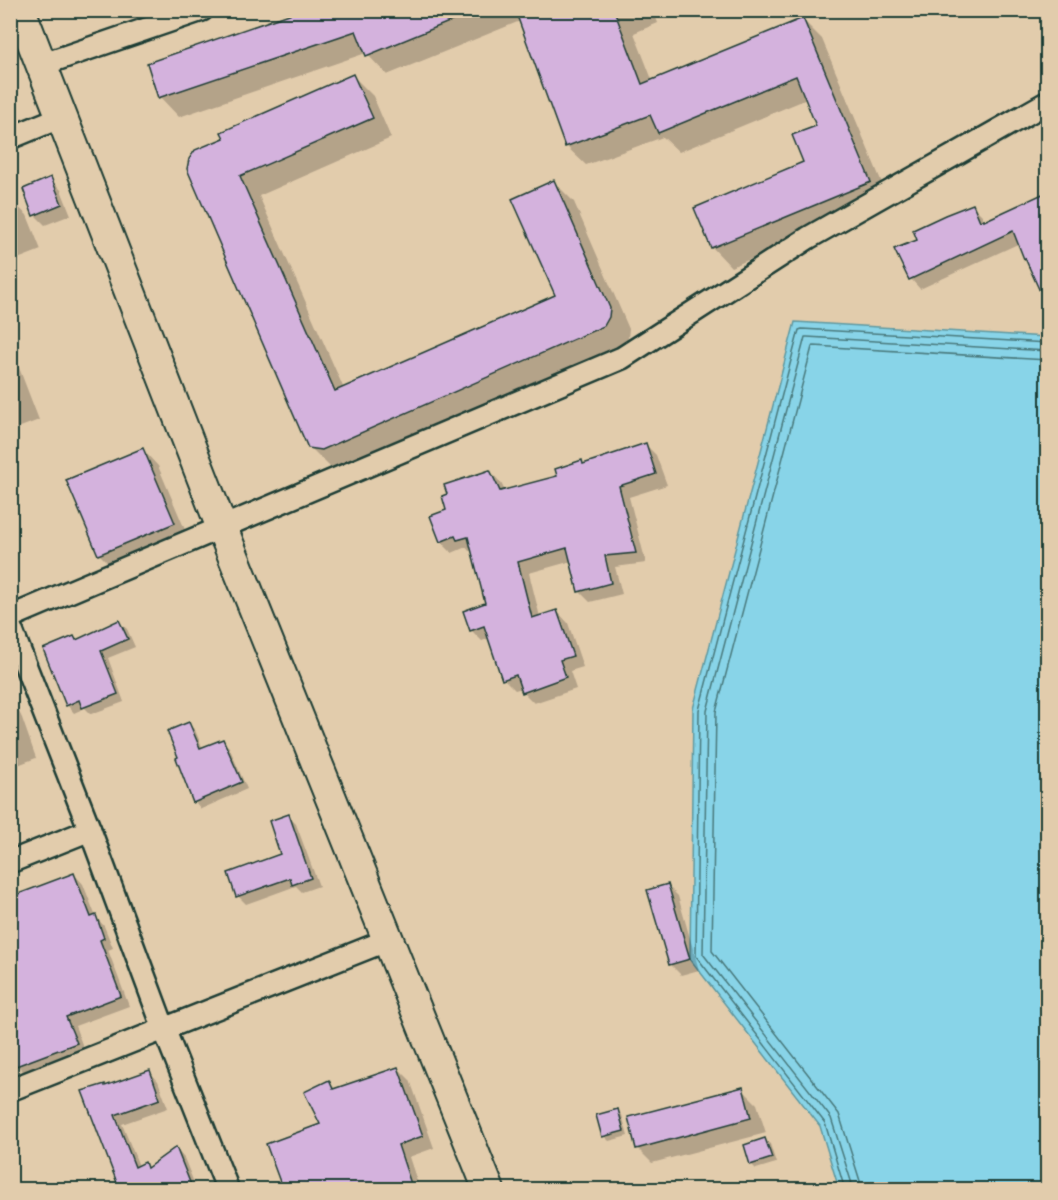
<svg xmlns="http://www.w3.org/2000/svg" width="1058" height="1200" font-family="Mynerve,sans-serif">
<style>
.water{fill:#88d4e8;stroke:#5e98a0;stroke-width:1.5}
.shadow{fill:#0003}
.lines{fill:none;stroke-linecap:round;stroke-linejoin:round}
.shore{stroke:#49797c;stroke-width:1.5}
.building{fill:#d4b2dd;stroke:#1f3d34;stroke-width:1.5}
.street-casing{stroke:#1f3d34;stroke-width:26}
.secondary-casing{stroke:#1f3d34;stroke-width:34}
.street{stroke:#e2ccac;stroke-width:21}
.secondary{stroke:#e2ccac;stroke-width:30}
</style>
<rect width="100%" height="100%" fill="#e2ccac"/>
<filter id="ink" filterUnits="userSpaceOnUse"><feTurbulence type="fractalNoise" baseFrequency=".0167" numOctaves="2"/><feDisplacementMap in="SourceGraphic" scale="12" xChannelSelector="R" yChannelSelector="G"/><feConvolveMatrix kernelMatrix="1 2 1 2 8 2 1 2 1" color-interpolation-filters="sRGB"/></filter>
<g filter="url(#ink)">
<polygon class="water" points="795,322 1047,337 1047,1189 839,1189 820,1126 690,959 693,709"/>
<g class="shadow">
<polygon points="305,10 653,10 658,23 634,33 653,82 803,20 822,39 890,202 731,267 712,247 805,163 818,126 807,99 679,152 663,137 586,165 566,146 520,21 387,75 366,53 179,117 160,97"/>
<polygon points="353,76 373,96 391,138 259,196 344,389 557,296 554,182 574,202 629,329 628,338 624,346 343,469 330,467 310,447 226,139"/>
<polygon points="51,179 61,190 71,215 45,225 35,215"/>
<polygon points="1048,193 1048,298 1043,294 1020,243 920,289 911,279 897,249 919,241 972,205 982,215 985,222"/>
<polygon points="16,205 27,215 41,250 10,262 10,207"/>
<polygon points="10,342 15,351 13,352 39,420 10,431"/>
<polygon points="645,444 656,455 667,485 629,497 646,563 615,567 622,594 590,602 579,591 572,561 529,573 540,617 557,611 568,623 583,667 570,671 576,689 534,703 523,692 522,688 515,690 504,679 490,638 482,641 471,630 487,604 473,550 469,551 466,547 452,553 441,542 432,517 448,511 490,471 501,483 505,491 559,477 581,462 585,465"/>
<polygon points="143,450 158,466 189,539 115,570 99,554"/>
<polygon points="119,622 127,629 135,647 108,658 124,702 91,714 85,708 74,713 67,705 77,641"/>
<polygon points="10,693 22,718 36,758 10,768"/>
<polygon points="188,723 195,730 203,749 222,741 229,747 247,789 201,809 195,802"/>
<polygon points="288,816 296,824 319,886 302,892 296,886 246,904 238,896 282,855"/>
<polygon points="74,874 83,884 96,917 104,926 113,948 108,950 129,1006 75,1026 85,1052 26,1074 17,1065 15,1060 10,1062 10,972"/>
<polygon points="668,886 678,896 699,970 681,975 670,964"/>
<polygon points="398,1068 410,1080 434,1148 409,1157 420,1190 285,1190 322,1125 329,1082 336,1090"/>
<polygon points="150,1072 158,1081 168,1108 122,1124 139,1166 144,1164 149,1169 176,1149 184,1158 197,1190 120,1190 106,1088"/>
<polygon points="742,1089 757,1104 766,1133 652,1163 637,1148"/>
<polygon points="617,1110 622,1115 628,1136 609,1141 604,1136"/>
<polygon points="765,1140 770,1144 776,1163 756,1169 751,1164"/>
</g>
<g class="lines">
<g class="shore">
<polyline points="845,1190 825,1123 696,956 699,710 799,330 802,329 1048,343"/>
<polyline points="852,1190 852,1184 831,1118 703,954 707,711 805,337 807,337 1048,351"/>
<polyline points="861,1190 860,1181 839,1114 712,951 716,712 812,347 814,346 1048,360"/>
</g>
</g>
<g class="building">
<polygon points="301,10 476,10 476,11 366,56 356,31 158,98 147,63"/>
<polygon points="515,10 614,10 642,84 803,18 871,182 711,248 694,208 803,162 792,135 816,126 796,76 658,133 650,115 565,147"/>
<polygon points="353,74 373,118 240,176 335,391 555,295 512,199 554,180 610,308 609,317 604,326 322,450 308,448 187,169 189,159 195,150 224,138 221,132"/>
<polygon points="51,177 62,204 33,216 23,189"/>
<polygon points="1047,192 1047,307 1025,258 1024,259 1013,231 909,280 894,249 917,240 913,230 945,215 973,204 980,221 984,219 984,221"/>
<polygon points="646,443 656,474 619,486 636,553 605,556 611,583 578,592 567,548 518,562 532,618 557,610 573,656 560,660 566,677 522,693 516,675 502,680 484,626 470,631 463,611 485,603 468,537 457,540 455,536 440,542 430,516 446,510 442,496 447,494 444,485 490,470 500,491 557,476 555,469 582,460 583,464"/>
<polygon points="143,448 175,523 98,555 66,480"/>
<polygon points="119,620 128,639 101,651 118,694 82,708 79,700 66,706 43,649 74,636 76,640"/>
<polygon points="189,722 200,748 223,739 242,782 193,803 176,758 178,757 167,731"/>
<polygon points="289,814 311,878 292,885 290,878 236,897 228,873 280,854 269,821"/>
<polygon points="74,873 91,917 96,915 104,938 100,940 121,996 66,1017 77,1043 16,1066 10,1052 10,897"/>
<polygon points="668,884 690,959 669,965 647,890"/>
<polygon points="398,1067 423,1136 398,1145 413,1190 283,1190 266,1144 320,1124 304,1092 329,1080 333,1089"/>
<polygon points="150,1070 160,1099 115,1115 135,1167 145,1162 147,1168 176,1147 193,1190 118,1190 119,1188 82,1091 105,1084 105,1086"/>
<polygon points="743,1087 751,1118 636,1149 628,1117"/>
<polygon points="618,1109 624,1131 602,1137 596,1115"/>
<polygon points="765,1138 772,1158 750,1165 744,1145"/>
</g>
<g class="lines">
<g class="street-casing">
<g id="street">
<polyline points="41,65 202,10"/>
<polyline points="10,138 61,117"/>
<polyline points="10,617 622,358 808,238 1048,102"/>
<polyline points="10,626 90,830 164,1029 228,1190"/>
<polyline points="10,862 90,830"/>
<polyline points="10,1090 388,940"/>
</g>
</g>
<g class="secondary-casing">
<polyline id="secondary" points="20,10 222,528 489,1190"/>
</g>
<use href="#street" class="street"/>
<use href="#secondary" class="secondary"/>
</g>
</g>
<rect width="1058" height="1200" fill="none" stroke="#e2ccac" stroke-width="36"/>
<rect x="18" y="18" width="1022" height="1164" fill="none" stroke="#1f3d34" stroke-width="2" filter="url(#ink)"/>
</svg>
